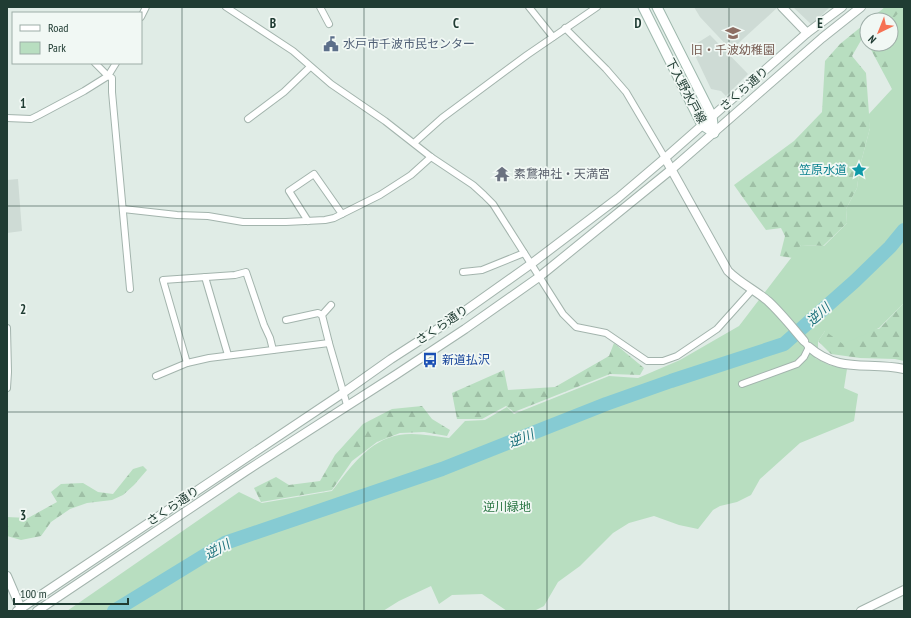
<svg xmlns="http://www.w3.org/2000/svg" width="911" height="618" font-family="'PT Sans Narrow','Noto Sans JP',sans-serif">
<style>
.built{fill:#cedbd5}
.forest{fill:url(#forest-firs)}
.park{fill:#b8dec0}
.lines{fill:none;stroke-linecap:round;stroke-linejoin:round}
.river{stroke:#86cbd3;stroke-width:14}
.minor-casing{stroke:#a3b4ad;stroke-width:8}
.tertiary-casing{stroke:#a3b4ad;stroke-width:10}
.secondary-casing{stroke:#9eb8ad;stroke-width:11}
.minor{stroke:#fff;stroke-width:6}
.tertiary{stroke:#fff;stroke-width:8}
.secondary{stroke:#fff;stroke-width:9}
.grid{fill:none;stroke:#203c33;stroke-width:1;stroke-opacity:0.55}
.labels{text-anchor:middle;stroke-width:3.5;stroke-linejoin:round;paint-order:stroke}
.service-label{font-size:12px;fill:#4e5e75;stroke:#f1f8f4;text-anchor:start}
.education-label{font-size:12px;fill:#785e54;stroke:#f1f8f4}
.street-label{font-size:12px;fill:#203c33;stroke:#f1f8f4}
.culture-label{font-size:12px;fill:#0d838f;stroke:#f1f8f4;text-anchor:end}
.worship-label{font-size:12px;fill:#5b616d;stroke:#f1f8f4;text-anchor:start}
.transit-label{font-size:12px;fill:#164399;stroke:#f1f8f4;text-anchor:start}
.park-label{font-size:12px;fill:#297442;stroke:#f1f8f4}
.water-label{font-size:13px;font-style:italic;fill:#196f7a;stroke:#f1f8f4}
.grid-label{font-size:13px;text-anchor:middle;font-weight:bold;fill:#203c33;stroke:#f1f8f4;stroke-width:3.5;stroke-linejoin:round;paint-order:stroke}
</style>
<defs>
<pattern id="forest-firs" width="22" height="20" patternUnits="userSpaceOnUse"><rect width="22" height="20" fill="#b8dec0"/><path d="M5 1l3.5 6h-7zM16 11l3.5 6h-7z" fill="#9ebfa5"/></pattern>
</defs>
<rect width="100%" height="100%" fill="#e0ece6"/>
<g class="built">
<polygon points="694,7 778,7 731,50 700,17"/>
<polygon points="793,7 830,7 812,25"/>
<polygon points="710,35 748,74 726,96 721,91 711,89 691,47"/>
<polygon points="18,179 22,231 7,233 7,180"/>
</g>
<g class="forest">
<polygon points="885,7 904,7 892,89 868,44 891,44 891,20 869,20"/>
<polygon points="867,22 867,43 863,37 852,56 866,73 870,128 860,166 857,188 846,209 847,223 823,246 801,245 793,258 780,256 785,236 781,228 766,230 734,185 794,141 822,112 825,61 840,44"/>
<polygon points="904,303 904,361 895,359 860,358 831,354 818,341 825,331 879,329"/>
<polygon points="614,343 644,368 640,375 610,374 514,412 506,406 482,419 457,419 452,393 504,370 508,390 555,387 609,356"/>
<polygon points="422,406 432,419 450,430 447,436 424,432 400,433 377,442 352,461 332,490 261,502 254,488 276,477 289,485 320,481 335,455 363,424 392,409"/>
<polygon points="143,466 147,470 134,485 123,495 112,500 87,503 70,509 51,522 41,536 21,540 7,536 7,517 28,518 57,502 51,492 61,484 83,483 98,492 113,494 133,469"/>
</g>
<path class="park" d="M904,7v296l-25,25 -36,16 -18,-13 -7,10v12l-3,5 14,7 18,4 -3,19 14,6 -4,27 -54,22 -40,36 -9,16 -14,7 -17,4 -7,4 -15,19 -19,-4 -25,-9 -25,7 -16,10 -33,33 -22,16 -14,24 -10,5h-27l-25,-17 -30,1 -13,9 -8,-18 -32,15 -16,10h-316l172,-119 23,11 70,-12c18,-23 37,-51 67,-56 16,-3 34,1 50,3l16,-17 20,-1 22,-13 7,7 95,-38 29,2 42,-18 59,-34 62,-81 23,1 23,-23 -1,-14 11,-21 3,-22 10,-38 -2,-13 24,-26 -5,-27 -8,-18h12v-23z"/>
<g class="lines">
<polyline class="river" points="114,611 225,543 442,469 606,404 671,381 784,344 855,281 890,247 904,230"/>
<g class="minor-casing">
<g id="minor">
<polyline points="226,7 293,51 331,84 385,121 431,157 473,185 484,195 493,204 563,314 576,327 606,333 647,361 663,361 677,356 717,329 752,290"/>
<polyline points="320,7 329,24"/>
<polyline points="529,7 553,37"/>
<polyline points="141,17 146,7"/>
<polyline points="565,28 606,69 626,92 665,158"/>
<polyline points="95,63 108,76 112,78 112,92 130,289"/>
<polyline points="7,118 31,119 39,115 84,91 108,76 116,63"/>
<polyline points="248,119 284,92 310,67"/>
<polyline points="414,143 442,118 527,55 597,7"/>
<polyline points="123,209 177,215 208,216 243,222 286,222 325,220 334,218 380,195 411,175 431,157"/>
<polyline points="308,221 289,191 314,174 342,214"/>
<polyline points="463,272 482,270 524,253"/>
<polyline points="205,277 228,355"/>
<polyline points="331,305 322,315 329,343 347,405"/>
<polyline points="286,320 318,313 322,315"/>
<polyline points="7,328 8,372 7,388"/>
<polyline points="187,363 163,280 235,275 246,272 264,325 270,338 273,350"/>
<polyline points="156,376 187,363 209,358 329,343"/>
<polyline points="742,384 797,364 804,357 809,347 806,344"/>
</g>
</g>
<g class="tertiary-casing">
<g id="tertiary">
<polyline points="782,7 807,33"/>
<path d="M665,158l63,113c12,12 27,19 40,30 13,12 24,26 36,40"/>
<path d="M809,347c31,27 59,14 95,22"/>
<polyline points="7,576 22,611"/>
<polyline points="17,611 343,393 391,359 459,315 531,264 618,198 665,158 807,33 842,7"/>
<polyline points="37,611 246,471 397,374 465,329 539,277 672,169 822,38 861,7"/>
<polyline points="861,611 904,590"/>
</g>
</g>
<g class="secondary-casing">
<g id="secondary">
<polyline points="643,7 702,125 714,133"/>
<polyline points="657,7 712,116 714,133"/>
</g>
</g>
<use href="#minor" class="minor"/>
<use href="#tertiary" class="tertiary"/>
<use href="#secondary" class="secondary"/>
</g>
<path class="grid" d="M182,7v604M364,7v604M547,7v604M729,7v604M7,206h897M7,412h897"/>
<defs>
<g id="school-bare" transform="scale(1.2)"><path d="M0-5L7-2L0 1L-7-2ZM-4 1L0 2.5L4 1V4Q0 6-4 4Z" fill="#8d6e63" stroke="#f1f8f4" stroke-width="2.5" paint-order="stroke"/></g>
<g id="civic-bare" transform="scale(1.2)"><path d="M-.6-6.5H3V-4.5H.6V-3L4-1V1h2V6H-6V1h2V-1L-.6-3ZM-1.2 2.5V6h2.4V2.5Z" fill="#5c6f8a" stroke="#f1f8f4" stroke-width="2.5" paint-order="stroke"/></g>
<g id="sight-bare" transform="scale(1.2)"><path d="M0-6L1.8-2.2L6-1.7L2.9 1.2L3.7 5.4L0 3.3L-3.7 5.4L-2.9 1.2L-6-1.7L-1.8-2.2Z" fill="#0f9aa8" stroke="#f1f8f4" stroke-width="2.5" paint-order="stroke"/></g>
<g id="temple-bare" transform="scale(1.2)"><path d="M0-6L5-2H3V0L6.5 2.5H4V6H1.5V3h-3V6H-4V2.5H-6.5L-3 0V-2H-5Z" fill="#6b7280" stroke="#f1f8f4" stroke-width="2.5" paint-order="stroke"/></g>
<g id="bus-bare" transform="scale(1.2)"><path d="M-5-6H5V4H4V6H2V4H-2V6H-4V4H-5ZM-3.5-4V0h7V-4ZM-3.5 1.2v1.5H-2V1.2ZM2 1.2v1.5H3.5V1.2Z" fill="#1a4fb4" stroke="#f1f8f4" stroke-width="2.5" paint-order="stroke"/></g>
</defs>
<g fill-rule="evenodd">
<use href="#school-bare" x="733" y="33"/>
<use href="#civic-bare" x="331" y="44"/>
<use href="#sight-bare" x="859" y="170"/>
<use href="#temple-bare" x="502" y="174"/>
<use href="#bus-bare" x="430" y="360"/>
</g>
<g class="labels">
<g class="service-label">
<text x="343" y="48">水戸市千波市民センター</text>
</g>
<g class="education-label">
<text x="733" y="54">旧・千波幼稚園</text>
</g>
<g class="street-label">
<text transform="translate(744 89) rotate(-41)" y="4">さくら通り</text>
<text transform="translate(686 91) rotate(62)" y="4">下入野水戸線</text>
<text transform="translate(442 325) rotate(-34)" y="4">さくら通り</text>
<text transform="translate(173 506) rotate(-34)" y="4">さくら通り</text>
</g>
<g class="culture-label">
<text x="847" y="174">笠原水道</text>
</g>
<g class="worship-label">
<text x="514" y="178">素鵞神社・天満宮</text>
</g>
<g class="transit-label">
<text x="442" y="364">新道払沢</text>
</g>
<g class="park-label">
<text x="507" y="511">逆川緑地</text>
</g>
<g class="water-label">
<text transform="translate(818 314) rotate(-42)" y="5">逆川</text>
<text transform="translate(521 438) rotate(-22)" y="5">逆川</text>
<text transform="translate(217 549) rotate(-28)" y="5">逆川</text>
</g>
</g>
<g class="grid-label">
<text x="273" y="28">B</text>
<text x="456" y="28">C</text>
<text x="638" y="28">D</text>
<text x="820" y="28">E</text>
<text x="23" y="108">1</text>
<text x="23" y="314">2</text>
<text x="23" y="520">3</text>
</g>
<rect width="911" height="618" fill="none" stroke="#203c33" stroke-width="16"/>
<rect x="12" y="12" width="130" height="52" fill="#f1f8f4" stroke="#9dada7"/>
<rect x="20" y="25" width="20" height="6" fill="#ffffff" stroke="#9dada7"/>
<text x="48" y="32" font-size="12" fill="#203c33">Road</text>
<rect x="20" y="42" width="20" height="12" fill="#b8dec0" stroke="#9dada7"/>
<text x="48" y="52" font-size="12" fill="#203c33">Park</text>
<g transform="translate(879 32) rotate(223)"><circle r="19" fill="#f1f8f4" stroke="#9dada7"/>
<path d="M0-3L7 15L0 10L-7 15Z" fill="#f67254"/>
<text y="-6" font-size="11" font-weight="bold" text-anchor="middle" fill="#203c33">N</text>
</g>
<path d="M14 598v6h114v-6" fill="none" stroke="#203c33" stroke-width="2"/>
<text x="20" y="598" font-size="12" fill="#203c33" stroke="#f1f8f4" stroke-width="3" paint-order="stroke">100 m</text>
</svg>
